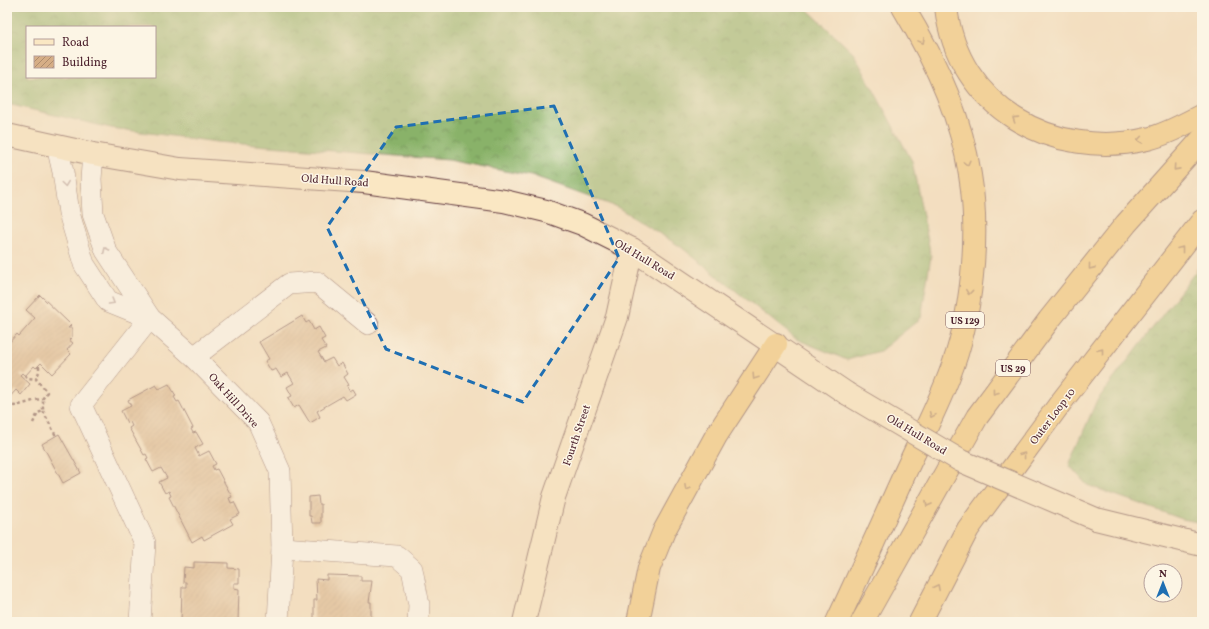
<svg xmlns="http://www.w3.org/2000/svg" width="1209" height="629" font-family="Vollkorn,serif">
<style>
.forest{fill:url(#forest-crowns);stroke:#6a684a;fill-rule:evenodd}
.building{fill:url(#building-hatch)}
.lines{fill:none;stroke-linecap:round;stroke-linejoin:round}
.street-casing{stroke:#633c41;stroke-width:22}
.secondary-casing{stroke:#633c41;stroke-width:24}
.highway-casing{stroke:#633c41;stroke-width:24}
.path{stroke:#633c41;stroke-width:2.5;stroke-dasharray:3 3;stroke-linecap:butt}
.street{stroke:#fff;stroke-width:21}
.secondary{stroke:#fae7c3;stroke-width:22}
.highway{stroke:#f2c26a;stroke-width:22}
.secondary-bridge-casing{stroke:#633c41;stroke-width:24;stroke-linecap:butt}
.secondary-bridge{stroke:#fae7c3;stroke-width:22}
.oneway{stroke:#9e704a}
.oneway2{stroke:#ae9aa0}
.marked{fill:none;stroke:#1f6fb2;stroke-width:3;stroke-dasharray:8 5;stroke-linejoin:round}
.labels{text-anchor:middle;stroke-width:3;stroke-linejoin:round;paint-order:stroke}
.shield{fill:#fcf5e5;stroke:#7f5f63;stroke-width:1}
.shield-label{font-size:10px;font-weight:bold;fill:#4a1f2b}
.street-label{font-size:11px;fill:#4a1f2b;stroke:#fcf5e5}
</style>
<defs>
<pattern id="forest-crowns" width="20" height="18" patternUnits="userSpaceOnUse"><rect width="20" height="18" fill="#89b269"/><path d="M2 6a3 3 0 1 1 6 0M12 15a3 3 0 1 1 6 0" fill="none" stroke="#729057"/></pattern>
<pattern id="building-hatch" width="6" height="6" patternUnits="userSpaceOnUse"><rect width="6" height="6" fill="#d6ae86"/><path d="M-1 1l2-2M0 6l6-6M5 7l2-2" fill="none" stroke="#b08d6e"/></pattern>
</defs>
<rect width="100%" height="100%" fill="#fcf5e5"/>
<filter id="ink" filterUnits="userSpaceOnUse"><feTurbulence type="fractalNoise" baseFrequency=".025" numOctaves="2"/><feDisplacementMap in="SourceGraphic" scale="8" xChannelSelector="R" yChannelSelector="G"/><feConvolveMatrix kernelMatrix="1 2 1 2 8 2 1 2 1" color-interpolation-filters="sRGB"/></filter>
<filter id="wash" filterUnits="userSpaceOnUse"><feTurbulence type="fractalNoise" baseFrequency=".012" numOctaves="4" result="noise"/><feDisplacementMap in="SourceGraphic" scale="16" xChannelSelector="R" yChannelSelector="G"/><feGaussianBlur stdDeviation="0.9" result="paint"/><feColorMatrix in="noise" values="0 0 0 0 0 0 0 0 0 0 0 0 0 0 0 0 0 1.4 0 .05"/><feComposite in="paint" operator="in"/></filter>
<g filter="url(#wash)">
<rect width="100%" height="100%" fill="#f3dec0"/>
<g class="forest">
<path d="M7,7h798l49,47 58,107 19,95 -10,62 -41,33 -33,9 -51,-21 -115,-92 -64,-40 -86,-31 -82,-16 -232,-18 -106,-14 -104,-24zM27,27h128v50h-128z"/>
<polygon points="1202,263 1202,523 1182,519 1087,485 1069,465 1096,402"/>
</g>
<g id="blocks">
<g class="building">
<polygon points="40,295 71,325 68,328 72,328 72,337 69,340 73,343 67,350 71,354 52,374 41,363 36,368 34,366 25,376 22,373 20,375 30,384 21,395 16,390 7,400 7,345 17,334 19,336 35,318 26,310"/>
<polygon points="302,316 306,323 309,321 314,330 319,327 325,338 321,340 326,348 318,352 324,362 332,358 337,366 342,363 348,374 344,377 349,385 347,386 350,391 353,389 356,394 346,400 343,396 317,411 320,417 310,423 299,405 294,408 288,398 292,396 287,387 294,383 288,373 281,377 276,369 271,371 265,361 269,359 259,342"/>
<polygon points="169,384 176,396 174,397 177,402 179,401 193,428 191,429 193,433 196,432 203,444 195,448 199,456 209,451 216,464 212,466 214,470 217,469 232,497 229,498 231,503 234,502 240,514 230,519 233,524 204,540 202,536 192,542 169,497 171,496 169,491 165,493 159,482 167,478 161,468 153,472 146,459 148,458 146,454 144,455 129,428 132,426 130,422 127,423 121,411 131,406 128,400 156,385 159,389"/>
<polygon points="59,434 81,473 63,483 42,444"/>
<polygon points="318,496 319,504 321,504 321,523 312,523 311,516 309,516 309,497"/>
<polygon points="194,562 228,563 228,568 239,569 239,583 234,583 234,588 239,589 238,622 181,622 182,587 186,587 186,582 183,582 184,567 194,568"/>
<polygon points="327,575 361,576 361,581 372,581 369,602 371,602 371,622 314,622 314,600 317,600 316,579 327,580"/>
</g>
</g>
</g>
<g filter="url(#ink)">
<use href="#blocks" fill-opacity="0" stroke="#633c41" stroke-width="1"/>
<g class="lines">
<g class="street-casing">
<g id="street">
<polyline points="57,146 63,172 69,213 84,264 108,301 150,318"/>
<polyline points="93,154 91,179 93,214 106,251 150,318 194,357 258,422 280,471 282,548 278,622"/>
<polyline points="194,357 289,284 317,282 368,324"/>
<polyline points="282,548 397,556 412,569 419,605 418,622"/>
<polyline points="140,622 145,543 81,405 150,318"/>
</g>
</g>
<g class="secondary-casing">
<g id="secondary">
<polyline points="7,135 93,154 180,169 364,182 504,201 546,211 582,224 632,249 846,393"/>
<polyline points="1096,519 1202,545"/>
<polyline points="524,622 554,497 617,317 632,249"/>
</g>
</g>
<g class="highway-casing">
<g id="highway">
<path d="M946,7c11,100 107,154 201,132 18,-4 38,-15 55,-24"/>
<polyline points="638,622 649,568 664,531 716,436 776,344"/>
<path d="M837,622c23,-49 45,-98 67,-147 15,-33 32,-65 45,-99 23,-57 31,-141 21,-201 -9,-60 -36,-117 -67,-168"/>
<polyline points="862,622 977,417 1049,320 1126,224 1202,139"/>
<polyline points="920,622 968,529 1062,401 1202,221"/>
</g>
</g>
<g class="path">
<polyline points="25,375 27,378 36,379"/>
<polyline points="7,405 16,406 43,398 47,392 36,379 39,372 39,365"/>
<polyline points="43,411 56,436"/>
<polyline points="33,423 38,413 43,411 43,398"/>
</g>
<use href="#street" class="street"/>
<use href="#secondary" class="secondary"/>
<use href="#highway" class="highway"/>
<g class="secondary-bridge-casing">
<polyline id="secondary-bridge" points="846,393 961,461 1096,519"/>
</g>
<use href="#secondary-bridge" class="secondary-bridge"/>
</g>
<defs><path id="oneway-chevron" d="M-2-3.5L2.5 0L-2 3.5" fill="none" stroke-width="1.6" stroke-linecap="round" stroke-linejoin="round"/></defs>
<g class="oneway">
<use href="#oneway-chevron" transform="translate(922 41) rotate(62)"/>
<use href="#oneway-chevron" transform="translate(1015 119) rotate(-147)"/>
<use href="#oneway-chevron" transform="translate(1140 140) rotate(171)"/>
<use href="#oneway-chevron" transform="translate(967 163) rotate(76)"/>
<use href="#oneway-chevron" transform="translate(1176 168) rotate(132)"/>
<use href="#oneway-chevron" transform="translate(1181 249) rotate(-52)"/>
<use href="#oneway-chevron" transform="translate(1091 267) rotate(129)"/>
<use href="#oneway-chevron" transform="translate(969 292) rotate(96)"/>
<use href="#oneway-chevron" transform="translate(1101 351) rotate(-52)"/>
<use href="#oneway-chevron" transform="translate(755 377) rotate(123)"/>
<use href="#oneway-chevron" transform="translate(995 392) rotate(127)"/>
<use href="#oneway-chevron" transform="translate(932 415) rotate(114)"/>
<use href="#oneway-chevron" transform="translate(1023 455) rotate(-53)"/>
<use href="#oneway-chevron" transform="translate(687 488) rotate(119)"/>
<use href="#oneway-chevron" transform="translate(928 504) rotate(119)"/>
<use href="#oneway-chevron" transform="translate(937 587) rotate(-63)"/>
</g>
<g class="oneway2">
<use href="#oneway-chevron" transform="translate(65 184) rotate(82)"/>
<use href="#oneway-chevron" transform="translate(106 250) rotate(-115)"/>
<use href="#oneway-chevron" transform="translate(112 302) rotate(30)"/>
</g>
</g>
<path d="M0 0H1209V629H0ZM554,106l65,152 -96,144 -137,-53 -59,-122 69,-100z" fill="#f3dec0" fill-opacity=".55" fill-rule="evenodd"/>
<path class="marked" d="M554,106l65,152 -96,144 -137,-53 -59,-122 69,-100z"/>
<g class="labels">
<g class="shield">
<rect x="946" y="312" width="38" height="16" rx="3"/>
<rect x="996" y="360" width="34" height="16" rx="3"/>
</g>
<g class="shield-label">
<text x="965" y="324">US 129</text>
<text x="1013" y="372">US 29</text>
</g>
<g class="street-label">
<text transform="translate(335 180) rotate(4)" y="4">Old Hull Road</text>
<text transform="translate(645 259) rotate(31)" y="4">Old Hull Road</text>
<text transform="translate(234 400) rotate(48)" y="4">Oak Hill Drive</text>
<text transform="translate(1052 416) rotate(-53)" y="4">Outer Loop 10</text>
<text transform="translate(917 434) rotate(31)" y="4">Old Hull Road</text>
<text transform="translate(576 435) rotate(-71)" y="4">Fourth Street</text>
</g>
</g>
<rect width="1209" height="629" fill="none" stroke="#fcf5e5" stroke-width="24"/>
<rect x="26" y="26" width="130" height="52" fill="#fcf5e5" stroke="#b59f9b"/>
<rect x="34" y="39" width="20" height="6" fill="#fae7c3" stroke="#b59f9b"/>
<text x="62" y="46" font-size="12" fill="#4a1f2b">Road</text>
<rect x="34" y="56" width="20" height="12" fill="url(#building-hatch)" stroke="#b59f9b"/>
<text x="62" y="66" font-size="12" fill="#4a1f2b">Building</text>
<g transform="translate(1163 583)"><circle r="19" fill="#fcf5e5" stroke="#b59f9b"/>
<path d="M0-3L7 15L0 10L-7 15Z" fill="#1f6fb2"/>
<text y="-6" font-size="11" font-weight="bold" text-anchor="middle" fill="#4a1f2b">N</text>
</g>
</svg>
